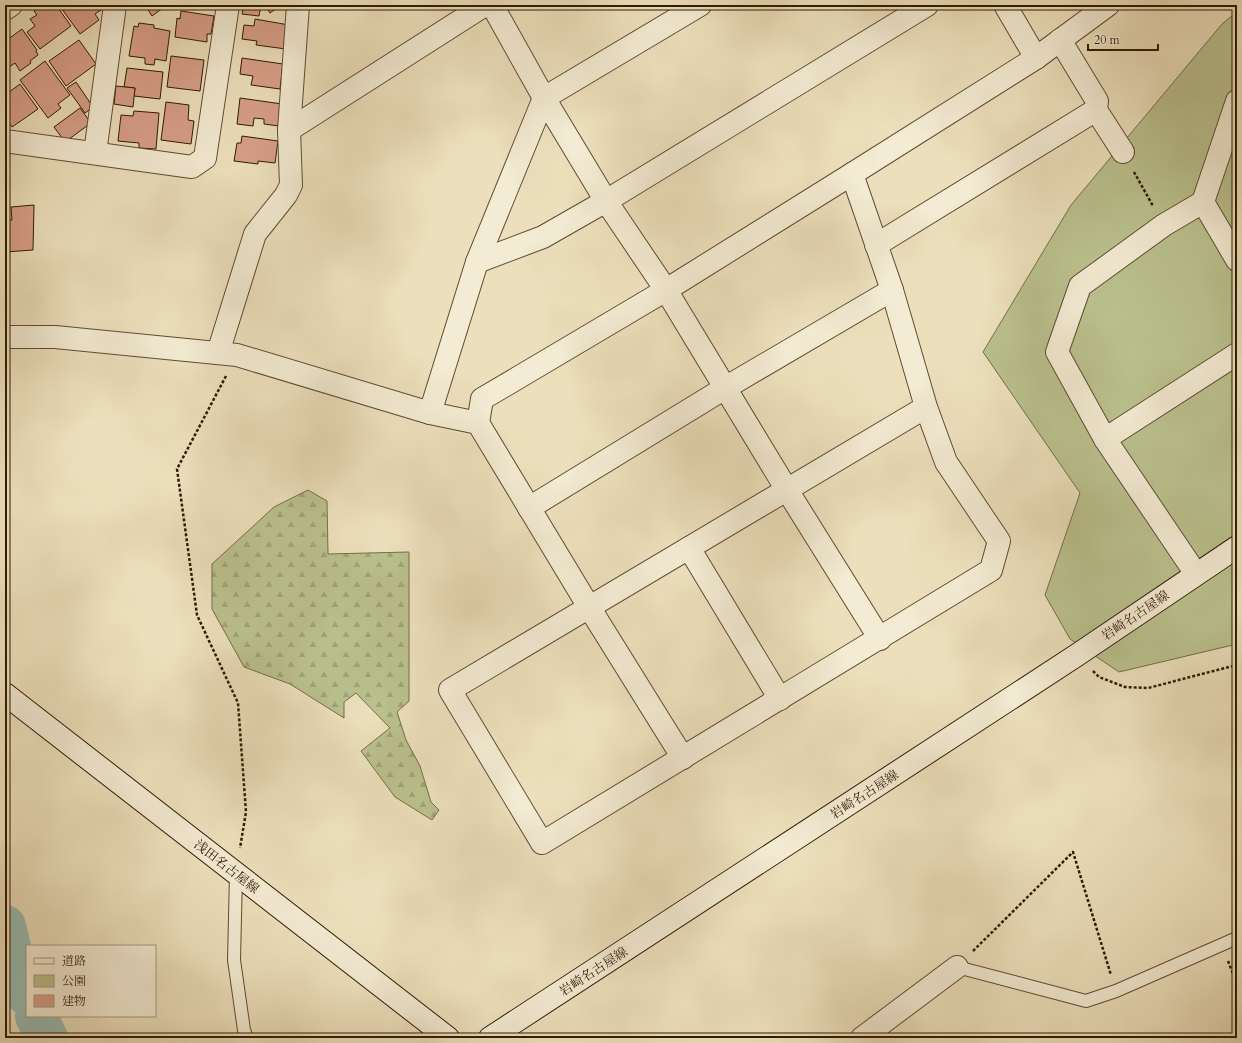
<svg xmlns="http://www.w3.org/2000/svg" width="1242" height="1043" font-family="Cardo,'Noto Serif JP',serif">
<style>
.green{fill:#bac18e;stroke:#756e48}
.forest{fill:url(#forest-firs);stroke:#756e48}
.lines{fill:none;stroke-linecap:round;stroke-linejoin:round}
.river{stroke:#99bdb5;stroke-width:42}
.building{fill:#d89f89;stroke:#301a03}
.service-casing{stroke:#5f4c31;stroke-width:14}
.minor-casing{stroke:#5f4c31;stroke-width:24}
.tertiary-casing{stroke:#5f4c31;stroke-width:24}
.secondary-casing{stroke:#301a03;stroke-width:24}
.path{stroke:#301a03;stroke-width:2.5;stroke-dasharray:3 2;stroke-linecap:butt}
.service{stroke:#f3ebd3;stroke-width:12}
.minor{stroke:#f3ebd3;stroke-width:22}
.tertiary{stroke:#f3ebd3;stroke-width:22}
.secondary{stroke:#f3ebd3;stroke-width:22}
.labels{text-anchor:middle;stroke-width:3;stroke-linejoin:round;paint-order:stroke}
.street-label{font-size:13px;fill:#301a03;stroke:#f3ebd3}
</style>
<defs>
<pattern id="forest-firs" width="22" height="20" patternUnits="userSpaceOnUse"><rect width="22" height="20" fill="#bac18e"/><path d="M5 1l3.5 6h-7zM16 11l3.5 6h-7z" fill="#a0a579"/></pattern>
</defs>
<rect width="100%" height="100%" fill="#ece0bc"/>
<filter id="stains"><feTurbulence type="fractalNoise" baseFrequency=".005" numOctaves="4"/><feColorMatrix values="0 0 0 0 .2 0 0 0 0 .09 0 0 0 0 .02 0 0 0 .5 -.17"/></filter>
<radialGradient id="worn" r=".72"><stop offset=".6" stop-color="#630" stop-opacity="0"/><stop offset="1" stop-color="#630" stop-opacity=".3"/></radialGradient>
<polygon class="green" points="1237,12 1237,644 1119,672 1070,639 1045,595 1080,493 983,352 1071,205 1222,24"/>
<polygon class="forest" points="308,490 327,501 328,554 409,552 409,701 397,712 406,740 420,766 431,802 439,810 432,820 395,797 361,751 390,728 356,693 344,702 344,718 290,684 244,667 212,609 212,564 274,507"/>
<g class="lines">
<g class="river">
<polyline points="5,926 15,968 27,995"/>
<polyline points="36,1016 47,1038"/>
</g>
</g>
<g class="building">
<polygon points="42,5 56,5 71,26 40,49 27,32 35,26 30,19 37,15 34,11"/>
<polygon points="59,5 102,5 104,8 95,14 99,20 80,34"/>
<polygon points="145,5 167,5 152,16"/>
<polygon points="244,5 261,5 259,16 242,14"/>
<polygon points="265,5 281,5 270,13"/>
<polygon points="181,11 214,16 211,34 207,34 207,42 175,37 177,18 180,19"/>
<polygon points="255,19 289,25 286,49 256,45 257,41 242,39 244,25 254,26"/>
<polygon points="139,23 154,25 154,28 170,31 166,61 155,59 154,65 145,64 145,58 129,56 134,26 138,27"/>
<polygon points="22,29 37,50 36,51 38,55 30,61 31,63 20,71 15,63 5,70 5,38 7,40"/>
<polygon points="79,40 96,64 66,86 49,61"/>
<polygon points="171,56 204,60 200,91 167,87"/>
<polygon points="242,58 283,64 280,89 251,85 253,76 240,74"/>
<polygon points="45,61 70,95 58,104 61,108 48,118 20,80"/>
<polygon points="127,68 163,72 160,99 134,96 135,88 124,87"/>
<polygon points="76,82 93,107 85,113 67,88"/>
<polygon points="20,84 38,109 12,127 5,117 5,95"/>
<polygon points="116,86 135,88 133,107 114,104"/>
<polygon points="240,98 282,104 279,126 264,124 264,119 254,118 253,126 237,124"/>
<polygon points="166,102 189,105 188,120 194,121 191,144 161,140"/>
<polygon points="80,108 91,123 65,142 54,127"/>
<polygon points="134,111 159,113 156,149 139,148 139,143 118,141 121,115 133,116"/>
<polygon points="242,136 278,141 275,163 258,161 258,164 234,161 237,143 241,143"/>
<polygon points="34,205 33,250 5,252 5,220 12,220 11,207"/>
</g>
<g class="lines">
<g class="service-casing">
<g id="service">
<polyline points="236,874 234,960 244,1030 247,1038"/>
<polyline points="957,967 1086,1001 1116,991 1237,938"/>
</g>
</g>
<g class="minor-casing">
<g id="minor">
<polyline points="492,5 544,98 606,201 666,290 787,490 880,639"/>
<polyline points="1005,5 1036,58"/>
<polyline points="5,9 11,5"/>
<polyline points="1096,110 1123,152"/>
<polyline points="289,130 485,5"/>
<polyline points="5,141 192,167 205,158 228,5"/>
<polyline points="95,153 115,5"/>
<polyline points="1203,202 1237,101"/>
<polyline points="876,245 1096,110 1097,101 1060,40"/>
<polyline points="477,262 543,237 606,201 927,5"/>
<polyline points="218,353 255,234 286,195 291,185 289,130 298,5"/>
<polyline points="926,407 450,690 542,843 991,570 999,541 946,462 926,407 892,290 852,174 1036,58 1108,5"/>
<polyline points="430,413 478,423 482,399 666,290 852,174"/>
<polyline points="478,423 589,607 683,758"/>
<polyline points="1105,439 1237,354"/>
<polyline points="529,508 725,388 892,290"/>
<polyline points="689,548 780,699"/>
<polyline points="1196,574 1105,439 1057,352 1080,286 1164,225 1203,202 1237,260"/>
<polyline points="862,1038 957,967"/>
</g>
</g>
<g class="tertiary-casing">
<polyline id="tertiary" points="5,337 55,337 237,355 430,413 477,262 544,98 700,5"/>
</g>
<g class="secondary-casing">
<g id="secondary">
<polyline points="5,694 448,1038"/>
<polyline points="490,1038 1077,655 1237,547"/>
</g>
</g>
<g class="path">
<polyline points="1134,172 1153,206"/>
<polyline points="226,376 177,469 197,615 238,703 246,812 240,848"/>
<polyline points="1093,671 1099,677 1125,687 1148,688 1237,665"/>
<polyline points="973,951 1073,852 1111,975"/>
<polyline points="1228,961 1237,984"/>
</g>
<use href="#service" class="service"/>
<use href="#minor" class="minor"/>
<use href="#tertiary" class="tertiary"/>
<use href="#secondary" class="secondary"/>
</g>
<g class="labels">
<g class="street-label">
<text transform="translate(1135 615) rotate(-34)" y="5">岩崎名古屋線</text>
<text transform="translate(864 794) rotate(-33)" y="5">岩崎名古屋線</text>
<text transform="translate(227 866) rotate(38)" y="5">浅田名古屋線</text>
<text transform="translate(593 971) rotate(-33)" y="5">岩崎名古屋線</text>
</g>
</g>
<rect width="1242" height="1043" fill="none" stroke="#ece0bc" stroke-width="20"/>
<rect x="6" y="6" width="1230" height="1031" fill="none" stroke="#301a03" stroke-width="2"/>
<rect x="10" y="10" width="1222" height="1023" fill="none" stroke="#301a03"/>
<rect x="26" y="945" width="130" height="72" fill="#f3ebd3" stroke="#a59780"/>
<rect x="34" y="958" width="20" height="6" fill="#f3ebd3" stroke="#a59780"/>
<text x="62" y="965" font-size="12" fill="#301a03">道路</text>
<rect x="34" y="975" width="20" height="12" fill="#bac18e" stroke="#a59780"/>
<text x="62" y="985" font-size="12" fill="#301a03">公園</text>
<rect x="34" y="995" width="20" height="12" fill="#d89f89" stroke="#a59780"/>
<text x="62" y="1005" font-size="12" fill="#301a03">建物</text>
<path d="M1088 44v6h70v-6" fill="none" stroke="#301a03" stroke-width="2"/>
<text x="1094" y="44" font-size="12" fill="#301a03" stroke="#f3ebd3" stroke-width="3" paint-order="stroke">20 m</text>
<rect width="100%" height="100%" filter="url(#stains)"/>
<rect width="100%" height="100%" fill="url(#worn)"/>
</svg>
